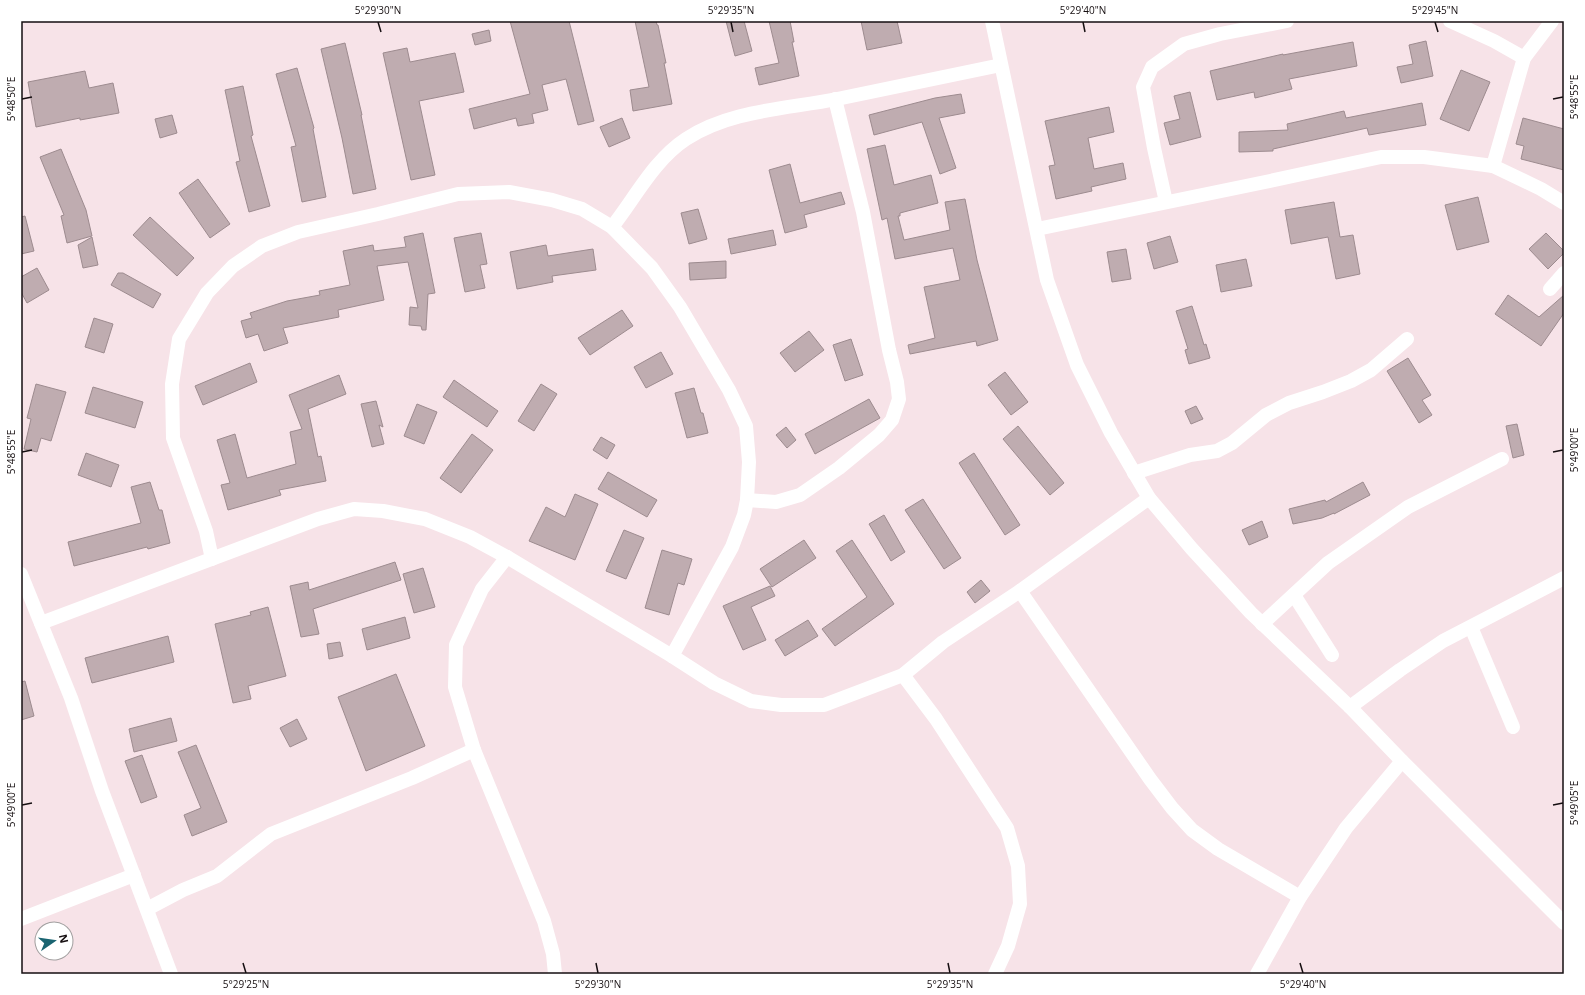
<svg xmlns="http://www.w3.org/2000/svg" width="1585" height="995" font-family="'Open Sans',sans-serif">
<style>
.building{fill:#bfacb0;stroke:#9d8b8f}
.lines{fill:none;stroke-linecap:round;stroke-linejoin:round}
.street{stroke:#fff;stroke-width:14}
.ticks{fill:none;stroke:#150e10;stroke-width:1.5}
.neatline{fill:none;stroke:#150e10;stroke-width:1.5}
.ticks-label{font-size:10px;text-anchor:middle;fill:#150e10}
</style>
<rect width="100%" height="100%" fill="#f7e3e8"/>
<g class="building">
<polygon points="510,21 569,21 594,121 578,125 566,79 542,85 548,110 532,114 534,123 518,126 516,118 474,129 469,109 530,94"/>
<polygon points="635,21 656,21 657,25 658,25 666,63 664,63 672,104 633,111 630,90 649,87"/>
<polygon points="726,21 744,21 752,51 735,56"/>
<polygon points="769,21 790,21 794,42 792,42 799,76 759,85 755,68 779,63"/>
<polygon points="861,21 897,21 902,43 867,50"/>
<polygon points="489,30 491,41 475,45 472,34"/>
<polygon points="1426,41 1433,76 1401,83 1397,67 1413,64 1409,45"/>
<polygon points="1353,42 1357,66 1289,79 1292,89 1255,98 1254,92 1217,100 1210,71 1283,54 1283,55"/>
<polygon points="345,43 362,115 361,115 376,189 353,194 342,138 321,49"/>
<polygon points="407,48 410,62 455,53 464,92 419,101 435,175 411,180 383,53"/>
<polygon points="297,68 314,128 313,129 326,197 302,202 291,147 296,146 276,74"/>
<polygon points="1461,70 1490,82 1469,131 1440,119"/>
<polygon points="85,71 89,88 113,83 119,113 80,120 80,118 36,127 28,82"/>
<polygon points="243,86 253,135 251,136 270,206 249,212 236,162 240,161 225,90"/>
<polygon points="1190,92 1201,137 1170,145 1164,123 1180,119 1174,96"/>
<polygon points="961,94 965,113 939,118 956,168 940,174 922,122 874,135 869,115 935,98"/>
<polygon points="1422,103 1426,125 1369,135 1367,128 1273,149 1273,151 1239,152 1239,132 1288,130 1287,124 1344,111 1346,118"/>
<polygon points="1109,107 1114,132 1088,138 1094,169 1123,163 1126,179 1091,187 1092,191 1056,199 1049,166 1055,165 1045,121"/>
<polygon points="172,115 177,133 160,138 155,119"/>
<polygon points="622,118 630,138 609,147 600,127"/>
<polygon points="1523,118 1564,129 1564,170 1521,159 1524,146 1516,144"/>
<polygon points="885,145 894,185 931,175 938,203 900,213 900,216 898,216 904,240 950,230 945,202 965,199 977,260 998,340 977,346 976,341 910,354 908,345 935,338 924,287 960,280 953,248 895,259 887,218 882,220 867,149"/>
<polygon points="61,149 86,210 92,236 67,243 61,216 64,215 40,157"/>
<polygon points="790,164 800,203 841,192 845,204 804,215 807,227 785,233 769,170"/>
<polygon points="198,179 230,224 210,238 179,193"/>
<polygon points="1478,197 1489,242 1457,250 1445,205"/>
<polygon points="1334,202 1340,237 1353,235 1360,274 1336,279 1328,237 1291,244 1285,210"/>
<polygon points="698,209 707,239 689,244 681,213"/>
<polygon points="25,216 34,251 21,254 21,217"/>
<polygon points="150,217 194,258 177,276 133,235"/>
<polygon points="773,230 776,245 731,254 728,239"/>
<polygon points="423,233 435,293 428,294 426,330 422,330 421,326 409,325 410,307 418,308 408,262 377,266 384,300 338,310 339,317 283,328 288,343 264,351 258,334 246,338 241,321 252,318 250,313 287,301 320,295 319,291 350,285 343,251 373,245 374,251 406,247 404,237"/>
<polygon points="481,233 487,264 480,265 485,288 465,292 454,238"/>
<polygon points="1546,233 1564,251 1564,253 1548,269 1529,249"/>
<polygon points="1170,236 1178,262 1154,269 1147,243"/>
<polygon points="92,237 98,265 83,268 78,245"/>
<polygon points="546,245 548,256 593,249 596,270 552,276 553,282 517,289 510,252"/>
<polygon points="1126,249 1131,279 1112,282 1107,252"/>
<polygon points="1246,259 1252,286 1221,292 1216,265"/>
<polygon points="726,261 726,278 690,280 689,263"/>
<polygon points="37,268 49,290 27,303 21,292 21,277"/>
<polygon points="118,273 123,273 161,294 153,308 111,285"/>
<polygon points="1508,295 1539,317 1564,295 1564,313 1541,346 1495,314"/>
<polygon points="1192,306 1204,345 1206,344 1210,358 1189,364 1185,350 1188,349 1176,311"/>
<polygon points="622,310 633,326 590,355 578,338"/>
<polygon points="94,318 113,324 104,353 85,347"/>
<polygon points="809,331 824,350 795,372 780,353"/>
<polygon points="851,339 863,375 845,381 833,345"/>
<polygon points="661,352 673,374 646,388 634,367"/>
<polygon points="1408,358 1431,395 1422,400 1432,415 1419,423 1387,371"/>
<polygon points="250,363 257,382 203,405 195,386"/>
<polygon points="1005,372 1028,402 1011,415 988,385"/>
<polygon points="339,375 346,394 308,409 318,457 321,456 326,481 279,490 281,495 228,510 221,485 230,483 217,440 235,434 247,478 296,464 290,432 302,429 289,395"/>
<polygon points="454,380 498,411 487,427 443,397"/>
<polygon points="36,384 66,392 51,441 41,438 37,452 24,449 31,419 27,418"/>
<polygon points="541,384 557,394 534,431 518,421"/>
<polygon points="93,387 143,402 135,428 85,413"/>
<polygon points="694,388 701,413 703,413 708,433 687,438 675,393"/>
<polygon points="869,399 880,418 815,454 805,434"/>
<polygon points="376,401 383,427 379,425 384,444 372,447 361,404"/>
<polygon points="417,404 437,412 424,444 404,436"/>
<polygon points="1196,406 1203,419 1191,424 1185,411"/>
<polygon points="1517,424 1524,455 1513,458 1506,426"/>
<polygon points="1018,426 1064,483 1050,495 1003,439"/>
<polygon points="786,427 796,440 787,448 776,435"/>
<polygon points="472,434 493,450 461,493 440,478"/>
<polygon points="601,437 615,445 607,459 593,450"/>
<polygon points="86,453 119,465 111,487 78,475"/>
<polygon points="974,453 1020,525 1005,535 959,463"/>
<polygon points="608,472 657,500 647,517 598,489"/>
<polygon points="150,482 159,510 162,510 170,543 148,549 147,547 74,566 68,542 141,523 131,487"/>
<polygon points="1363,482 1370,495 1334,514 1334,513 1322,518 1293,524 1289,509 1325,500 1326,502"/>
<polygon points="575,494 598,504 575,560 529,541 546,507 565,517"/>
<polygon points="923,499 961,558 944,569 905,510"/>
<polygon points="884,515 905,552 891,561 869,524"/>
<polygon points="1262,521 1268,537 1249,545 1242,530"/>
<polygon points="624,530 644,538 626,579 606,571"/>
<polygon points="804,540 816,558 772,587 760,569"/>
<polygon points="852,540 894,604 835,646 822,629 867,597 836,551"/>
<polygon points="662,550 692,559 684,585 678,583 669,615 645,608"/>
<polygon points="395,562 401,580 313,609 319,634 301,637 290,586 308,582 309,590"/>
<polygon points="423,568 435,607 414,613 403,574"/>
<polygon points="981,580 990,591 975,603 967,592"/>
<polygon points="770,586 775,596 751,607 766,640 743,650 723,606"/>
<polygon points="268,607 286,676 248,686 251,699 233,703 215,624 251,615 250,612"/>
<polygon points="405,617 410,638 367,650 362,629"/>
<polygon points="808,620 818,636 785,656 775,640"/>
<polygon points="168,636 174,662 92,683 85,658"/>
<polygon points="340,642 343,656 329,659 327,644"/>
<polygon points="396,674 425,746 366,771 338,697"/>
<polygon points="25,681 34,716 21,720 21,682"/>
<polygon points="171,718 177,741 134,752 129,729"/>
<polygon points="297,719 307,739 290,747 280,728"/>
<polygon points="196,745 227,822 192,836 184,815 201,808 178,752"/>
<polygon points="142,755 157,797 141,803 125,761"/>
</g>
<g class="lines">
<g class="street">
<polyline points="992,21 1047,280 1077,365 1111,433 1149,498 1192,549 1251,613 1350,707 1402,761 1564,923"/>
<polyline points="1450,21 1494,41 1524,58"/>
<polyline points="1493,166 1524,58 1552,21"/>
<polyline points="1166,202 1154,148 1143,87 1152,67 1184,44 1220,34 1287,21"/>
<path d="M612,227c23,-29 42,-67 74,-88 44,-29 101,-30 151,-40 55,-11 109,-23 164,-34"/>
<polyline points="1037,229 1270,181 1381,157 1424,157 1493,166 1541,189 1564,203"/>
<polyline points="1550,289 1564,273"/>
<polyline points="1134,473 1190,455 1217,451 1232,443 1266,415 1289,403 1323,392 1351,381 1371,370 1407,339"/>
<polyline points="747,500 776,502 800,495 839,468 879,435 892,420 899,399 897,382 889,350 863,212 835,99"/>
<polyline points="507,557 482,589 456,645 455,687 474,750 544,921 553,954 555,974"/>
<polyline points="212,559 206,531 173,438 172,384 179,339 207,293 233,266 262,246 298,232 378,214 458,194 509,192 552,200 582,209 612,227 652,268 680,307 703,346 729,390 746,426 749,462 747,500 744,515 732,547 672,656"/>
<polyline points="21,574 71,698 102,791 171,974"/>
<polyline points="1020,591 1150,779 1172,808 1192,830 1218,849 1300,897"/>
<polyline points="1294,595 1332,655"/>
<polyline points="41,623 318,519 354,509 383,511 425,519 470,537 507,557 672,656 714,683 751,701 781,705 824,705 903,675 943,642 1020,591 1149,498"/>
<polyline points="1262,624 1328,563 1408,507 1502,459"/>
<polyline points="1471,627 1513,727"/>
<polyline points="903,675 936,719 1007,828 1018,866 1020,904 1008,946 995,974"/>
<polyline points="1350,707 1400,670 1443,641 1564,578"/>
<polyline points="147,909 183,890 217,876 271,834 412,778 474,750"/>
<polyline points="21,919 134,875"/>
<polyline points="1257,974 1300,897 1346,828 1402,761"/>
</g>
</g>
<path class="ticks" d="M378,22l3,10M731,22l2,10M1083,22l2,10M1435,22l3,10M22,99l10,-2M1553,99l10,-2M22,452l10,-2M1553,452l10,-2M22,805l10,-2M1553,805l10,-2M243,963l3,10M596,963l2,10M948,963l2,10M1300,963l3,10"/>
<rect width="1585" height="995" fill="none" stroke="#ffffff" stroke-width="44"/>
<g transform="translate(54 941) rotate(77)"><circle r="19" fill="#ffffff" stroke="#a19f9f"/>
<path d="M0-3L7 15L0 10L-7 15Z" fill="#1a6471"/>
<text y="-6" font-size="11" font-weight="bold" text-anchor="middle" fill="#150e10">N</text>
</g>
<rect x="22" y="22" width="1541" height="951" class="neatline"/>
<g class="ticks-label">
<text x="378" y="14">5°29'30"N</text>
<text x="731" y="14">5°29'35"N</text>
<text x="1083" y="14">5°29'40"N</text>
<text x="1435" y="14">5°29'45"N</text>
<text transform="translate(1574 97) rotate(-90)" y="4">5°48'55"E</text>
<text transform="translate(11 99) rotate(-90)" y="4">5°48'50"E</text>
<text transform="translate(1574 450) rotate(-90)" y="4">5°49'00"E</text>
<text transform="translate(11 452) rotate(-90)" y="4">5°48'55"E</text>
<text transform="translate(1574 803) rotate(-90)" y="4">5°49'05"E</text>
<text transform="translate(11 805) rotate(-90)" y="4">5°49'00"E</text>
<text x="246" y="988">5°29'25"N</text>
<text x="598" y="988">5°29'30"N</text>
<text x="950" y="988">5°29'35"N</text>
<text x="1303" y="988">5°29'40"N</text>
</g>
</svg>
